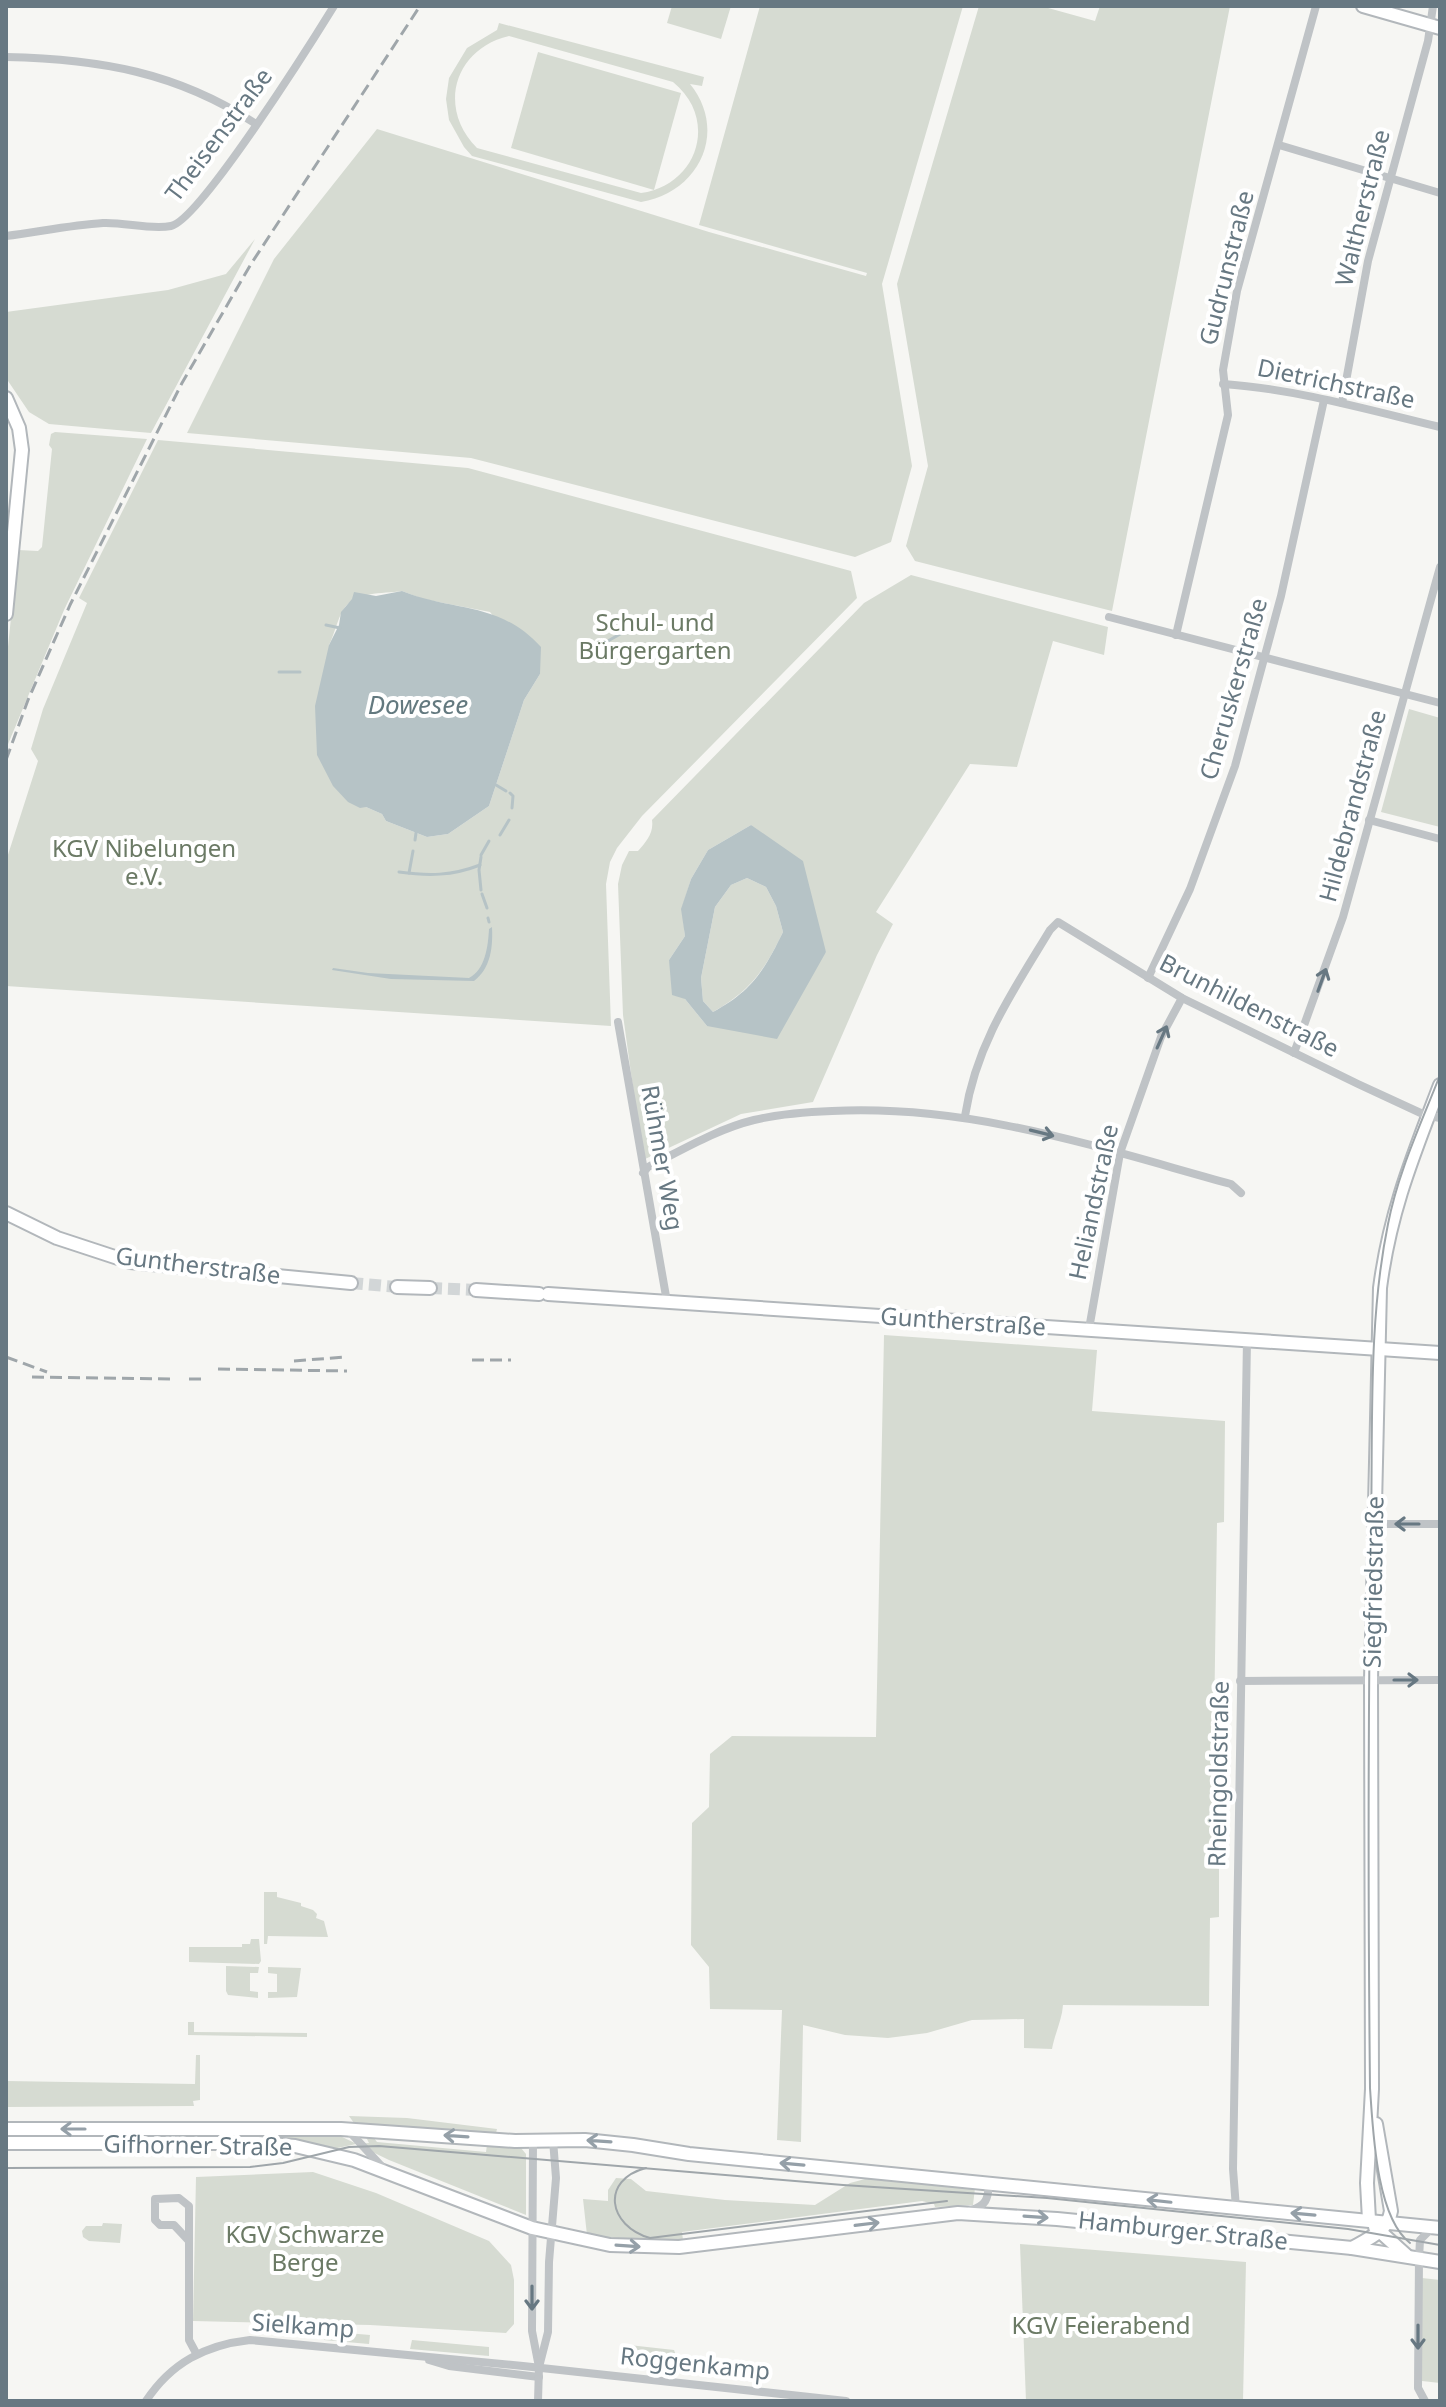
<svg xmlns="http://www.w3.org/2000/svg" width="1446" height="2407" font-family="'Noto Sans',sans-serif">
<style>
.green{fill:#d6dbd2;fill-rule:evenodd}
.water{fill:#b6c3c6;fill-rule:evenodd}
.lines{fill:none;stroke-linecap:round;stroke-linejoin:round}
.stream{stroke:#b6c3c6;stroke-width:3}
.secondary-tunnel{stroke:#d2d6d7;stroke-width:12;stroke-dasharray:12 6;stroke-linecap:butt}
.secondary-casing{stroke:#b2b7bb;stroke-width:16}
.street{stroke:#bfc3c6;stroke-width:8}
.secondary{stroke:#fff;stroke-width:12}
.tram{stroke:#9fa6aa;stroke-width:2}
.rail{stroke:#9fa6aa;stroke-width:3;stroke-dasharray:12 6;stroke-linecap:butt}
.oneway{stroke:#677882}
.oneway2{stroke:#95a0a8}
.labels{text-anchor:middle;stroke-width:8;stroke-linejoin:round;paint-order:stroke}
.street-label{font-size:24px;fill:#677882;stroke:#fff}
.park-label{font-size:24px;fill:#6b7a65;stroke:#fff}
.water-label{font-size:26px;font-style:italic;fill:#63797f;stroke:#fff}
</style>
<rect width="100%" height="100%" fill="#f6f6f3"/>
<g class="green">
<polygon points="672,6 731,6 721,39 667,23"/>
<polygon points="760,6 963,6 882,284 912,466 891,542 855,557 471,458 187,433 274,259 377,129 709,232 866,276 867,273 699,225"/>
<polygon points="979,6 1041,6 1095,21 1100,6 1230,6 1112,611 915,561 906,546 928,466 897,284"/>
<path d="M499,23l205,54 -2,9 -12,-2c39,48 8,109 -49,118l-169,-46 -8,-9 -15,-27 -3,-21 3,-21 18,-30 30,-18zM509,36l164,46c46,37 25,103 -32,111l-164,-45c-40,-40 -23,-99 32,-112z"/>
<polygon points="538,52 681,93 654,190 511,148"/>
<polygon points="255,239 151,433 49,424 29,412 6,378 6,312 168,290 226,274"/>
<polygon points="55,432 147,439 64,610 6,749 6,666 18,550 38,551 42,547 52,449 49,445 51,434"/>
<path d="M158,440l310,28 383,103 6,27 -215,218 -25,32 -7,14 -4,22 5,142 -605,-40v-125l32,-100 -7,-12 12,-40 44,-106 -8,-5zM402,591l21,8 67,13 50,62 -16,26 -35,106 -41,28 -21,3 -41,-16 -4,-7 -16,-7 -37,-162c5,-10 9,-27 14,-35 12,-19 39,-16 59,-19z"/>
<path d="M911,575l197,52 -4,28 -51,-14 -36,126 -47,-3 -94,148 17,12 -16,31 -64,147 -72,12 -98,46 -20,-145 -5,-131 4,-19 7,-14h9c8,-9 16,-18 14,-31l212,-217zM751,825l75,127 -119,74 -22,-27 -16,-39 16,-24 -3,-28 9,-29 17,-29z"/>
<polygon points="1409,709 1440,718 1440,827 1381,812"/>
<path d="M747,878l19,9 10,19 7,26c-19,39 -32,58 -70,80l-10,-11 -2,-23 14,-71 16,-22z"/>
<path d="M884,1335l213,15 -5,61 133,10 -1,101 -7,1 -4,271 6,1v122l-9,1 -1,88 -146,-1c-1,15 -8,28 -11,44l-28,-1v-29l-52,1 -45,13 -39,5 -43,-3 -42,-10 -2,117 -24,-2 5,-130 -72,-1 -1,-42 -18,-22 1,-122 17,-16 1,-53 22,-18 144,1z"/>
<polygon points="264,1892 277,1892 277,1897 301,1903 301,1906 313,1910 317,1914 316,1918 324,1921 328,1937 268,1936 267,1944 264,1944"/>
<polygon points="251,1939 259,1939 261,1961 259,1964 189,1962 189,1947 242,1947 242,1944 250,1944"/>
<polygon points="226,1966 259,1967 258,1973 250,1973 250,1991 258,1992 258,1998 228,1995 226,1991"/>
<polygon points="268,1967 301,1968 297,1997 268,1998 268,1992 277,1992 277,1974 268,1973"/>
<polygon points="188,2022 194,2022 194,2032 307,2033 307,2037 188,2035"/>
<polygon points="196,2055 200,2055 200,2100 193,2101 194,2106 6,2107 6,2081 195,2084"/>
<polygon points="349,2116 407,2118 497,2129 496,2133 354,2123"/>
<polygon points="247,2132 340,2136 357,2144 369,2143 366,2137 374,2138 377,2142 486,2152 487,2145 521,2148 526,2154 526,2215 389,2160 356,2144 333,2149 305,2141 258,2137 6,2137 6,2134"/>
<polygon points="313,2172 376,2193 489,2241 511,2265 514,2280 514,2324 506,2333 370,2325 193,2321 196,2177"/>
<polygon points="616,2178 631,2179 646,2191 725,2200 815,2205 850,2183 869,2178 975,2188 973,2205 935,2207 934,2204 922,2201 682,2232 683,2240 651,2242 587,2235 583,2199 608,2201 608,2190"/>
<polygon points="103,2223 122,2224 120,2243 89,2241 83,2237 82,2231 86,2226 102,2226"/>
<polygon points="1020,2244 1246,2262 1243,2401 1026,2401"/>
<polygon points="1422,2278 1440,2280 1440,2383 1422,2381"/>
<polygon points="324,2331 370,2335 369,2344 324,2340"/>
<polygon points="412,2340 489,2347 489,2356 410,2349"/>
<polygon points="629,2345 674,2350 677,2358 675,2370 633,2366 634,2353 629,2351"/>
</g>
<g class="water">
<path d="M402,591c52,21 97,10 139,56l-1,27 -16,26 -35,106 -41,28 -21,3 -41,-16 -4,-7 -16,-7 -6,1 -12,-6 -15,-16 -16,-31 -2,-49 14,-61 10,-20 2,-13 11,-13 2,-7 22,4z"/>
<path d="M751,825l52,36 23,91 -49,87 -70,-13 -22,-27 -13,-4 -3,-35 16,-24 -4,-27 10,-30 17,-29zM747,878l19,9 10,19 7,26c-19,39 -31,59 -70,80l-10,-11 -2,-23 14,-71 16,-22z"/>
<path d="M492,927c1,20 -1,41 -18,54l-83,-2 -59,-9 1,-2 35,5 101,5c16,-8 19,-31 20,-49z"/>
</g>
<g class="lines">
<g class="stream">
<polyline points="326,625 340,628"/>
<polyline points="592,650 622,633"/>
<polyline points="279,672 300,672"/>
<polyline points="496,785 506,791"/>
<polyline points="510,793 513,796 512,808"/>
<polyline points="500,835 509,820"/>
<polyline points="415,840 416,833"/>
<polyline points="481,855 489,841"/>
<polyline points="481,857 479,870 481,890"/>
<path d="M399,872c29,4 53,4 81,-7"/>
<polyline points="409,873 413,851"/>
<polyline points="482,894 487,908"/>
<polyline points="488,918 489,922"/>
</g>
<g class="secondary-tunnel">
<polyline points="351,1283 397,1287"/>
<polyline points="430,1288 476,1290"/>
</g>
<g class="secondary-casing">
<g id="secondary">
<polyline points="1363,6 1440,28"/>
<polyline points="6,398 19,428 22,450 6,614"/>
<polyline points="6,1213 57,1238 130,1262 351,1283"/>
<polyline points="397,1287 430,1288"/>
<polyline points="476,1290 539,1294"/>
<polyline points="548,1294 1440,1353"/>
<polyline points="6,2129 341,2129 515,2141 585,2140 633,2145 689,2154 1440,2228"/>
<polyline points="6,2143 258,2143 295,2146 354,2160 532,2228 610,2245 679,2247 958,2213 1057,2219 1352,2248 1440,2262"/>
<path d="M1369,2220l-2,-37 5,-94 -1,-409 9,-392c10,-77 33,-132 60,-203"/>
<polyline points="1375,2227 1406,2255"/>
<path d="M1352,2248c16,-9 36,-17 39,-37l-15,-87"/>
</g>
</g>
<g class="street">
<path d="M6,57c93,2 171,15 250,67"/>
<polyline points="1279,145 1440,193"/>
<path d="M6,236c32,-4 65,-11 97,-13 22,-1 47,7 68,3 29,-6 142,-186 163,-220"/>
<path d="M1223,384c73,5 146,26 217,43"/>
<polyline points="1342,403 1368,261 1428,41 1433,6"/>
<polyline points="1109,617 1440,703"/>
<polyline points="1176,635 1228,415 1223,370 1237,291 1316,6"/>
<polyline points="1369,820 1440,839"/>
<polyline points="1148,978 1190,889 1235,766 1281,596 1324,400"/>
<polyline points="618,1022 667,1302"/>
<polyline points="1294,1053 1343,917 1440,567"/>
<path d="M965,1116c11,-72 48,-125 85,-186l8,-8 124,76 176,86 67,31 15,3"/>
<path d="M643,1173l5,-6c34,-17 69,-38 106,-47 25,-6 52,-8 78,-9 140,-7 267,37 399,73l10,9"/>
<polyline points="1089,1329 1120,1153 1161,1037 1182,998"/>
<polyline points="1375,1524 1440,1524"/>
<polyline points="1240,1681 1440,1680"/>
<polyline points="348,2130 385,2170"/>
<polyline points="533,2141 532,2331 538,2362"/>
<polyline points="1236,2208 1233,2169 1247,1340"/>
<path d="M971,2210c15,-4 17,-11 18,-26"/>
<polyline points="189,2241 189,2206 179,2198 155,2199 155,2220 160,2225 174,2225 189,2241 189,2340 196,2353"/>
<polyline points="429,2360 449,2366 539,2377"/>
<path d="M146,2401c25,-38 59,-56 104,-61l273,26 323,35"/>
<polyline points="538,2401 539,2367 548,2332 549,2262 556,2178 553,2140"/>
<polyline points="1425,2401 1418,2388 1419,2259 1420,2240 1433,2227"/>
</g>
<use href="#secondary" class="secondary"/>
<g class="tram">
<polyline points="6,2168 250,2167 283,2163 349,2147 379,2146 843,2185 1047,2198 1348,2229 1440,2245"/>
<path d="M646,2168c-46,12 -38,58 4,70l297,-37"/>
<path d="M1410,2243c-34,-26 -37,-113 -40,-155 -2,-187 -2,-375 1,-563 2,-100 -3,-203 17,-301 10,-52 33,-100 52,-149"/>
</g>
<g class="rail">
<polyline points="6,760 28,700 70,605 182,383 251,264 420,6"/>
<polyline points="6,1357 47,1372"/>
<polyline points="472,1360 511,1360"/>
<polyline points="294,1361 346,1357"/>
<polyline points="218,1369 347,1371"/>
<polyline points="32,1377 175,1379"/>
<polyline points="189,1379 206,1379"/>
</g>
</g>
<defs><path id="oneway-shaft" d="M-6 0H5M1.5-3L5.5 0L1.5 3" fill="none" stroke-width="1.6" stroke-linecap="round" stroke-linejoin="round" transform="scale(2)"/></defs>
<g class="oneway">
<use href="#oneway-shaft" transform="translate(1322 980) rotate(-70)"/>
<use href="#oneway-shaft" transform="translate(1162 1037) rotate(-66)"/>
<use href="#oneway-shaft" transform="translate(1042 1133) rotate(14)"/>
<use href="#oneway-shaft" transform="translate(1407 1524) rotate(-180)"/>
<use href="#oneway-shaft" transform="translate(1406 1680)"/>
<use href="#oneway-shaft" transform="translate(532 2298) rotate(90)"/>
<use href="#oneway-shaft" transform="translate(1418 2337) rotate(90)"/>
</g>
<g class="oneway2">
<use href="#oneway-shaft" transform="translate(73 2129) rotate(180)"/>
<use href="#oneway-shaft" transform="translate(456 2136) rotate(-176)"/>
<use href="#oneway-shaft" transform="translate(599 2141) rotate(-176)"/>
<use href="#oneway-shaft" transform="translate(792 2164) rotate(-175)"/>
<use href="#oneway-shaft" transform="translate(1159 2201) rotate(-174)"/>
<use href="#oneway-shaft" transform="translate(1303 2214) rotate(-175)"/>
<use href="#oneway-shaft" transform="translate(1036 2217) rotate(4)"/>
<use href="#oneway-shaft" transform="translate(867 2224) rotate(-7)"/>
<use href="#oneway-shaft" transform="translate(628 2246) rotate(4)"/>
</g>
<g class="labels">
<g class="street-label">
<text transform="translate(219 135) rotate(-53)" y="8">Theisenstraße</text>
<text transform="translate(1363 208) rotate(-76)" y="8">Waltherstraße</text>
<text transform="translate(1227 268) rotate(-76)" y="8">Gudrunstraße</text>
<text transform="translate(1336 384) rotate(12)" y="8">Dietrichstraße</text>
<text transform="translate(1234 689) rotate(-74)" y="8">Cheruskerstraße</text>
<text transform="translate(1353 806) rotate(-75)" y="8">Hildebrandstraße</text>
<text transform="translate(1249 1006) rotate(27)" y="8">Brunhildenstraße</text>
<text transform="translate(662 1158) rotate(80)" y="8">Rühmer Weg</text>
<text transform="translate(1094 1202) rotate(-78)" y="8">Heliandstraße</text>
<text transform="translate(198 1266) rotate(7)" y="8">Guntherstraße</text>
<text transform="translate(963 1322) rotate(4)" y="8">Guntherstraße</text>
<text transform="translate(1374 1582) rotate(-89)" y="8">Siegfriedstraße</text>
<text transform="translate(1219 1774) rotate(-89)" y="8">Rheingoldstraße</text>
<text transform="translate(198 2146) rotate(1)" y="8">Gifhorner Straße</text>
<text transform="translate(1183 2231) rotate(6)" y="8">Hamburger Straße</text>
<text transform="translate(303 2326) rotate(4)" y="8">Sielkamp</text>
<text transform="translate(695 2364) rotate(6)" y="8">Roggenkamp</text>
</g>
<g class="park-label">
<text x="655" y="631">Schul- und<tspan x="655" dy="28">Bürgergarten</tspan></text>
<text x="144" y="857">KGV Nibelungen<tspan x="144" dy="28">e.V.</tspan></text>
<text x="305" y="2243">KGV Schwarze<tspan x="305" dy="28">Berge</tspan></text>
<text x="1101" y="2334">KGV Feierabend</text>
</g>
<g class="water-label">
<text x="418" y="714">Dowesee</text>
</g>
</g>
<rect width="1446" height="2407" fill="none" stroke="#677882" stroke-width="16"/>
</svg>
